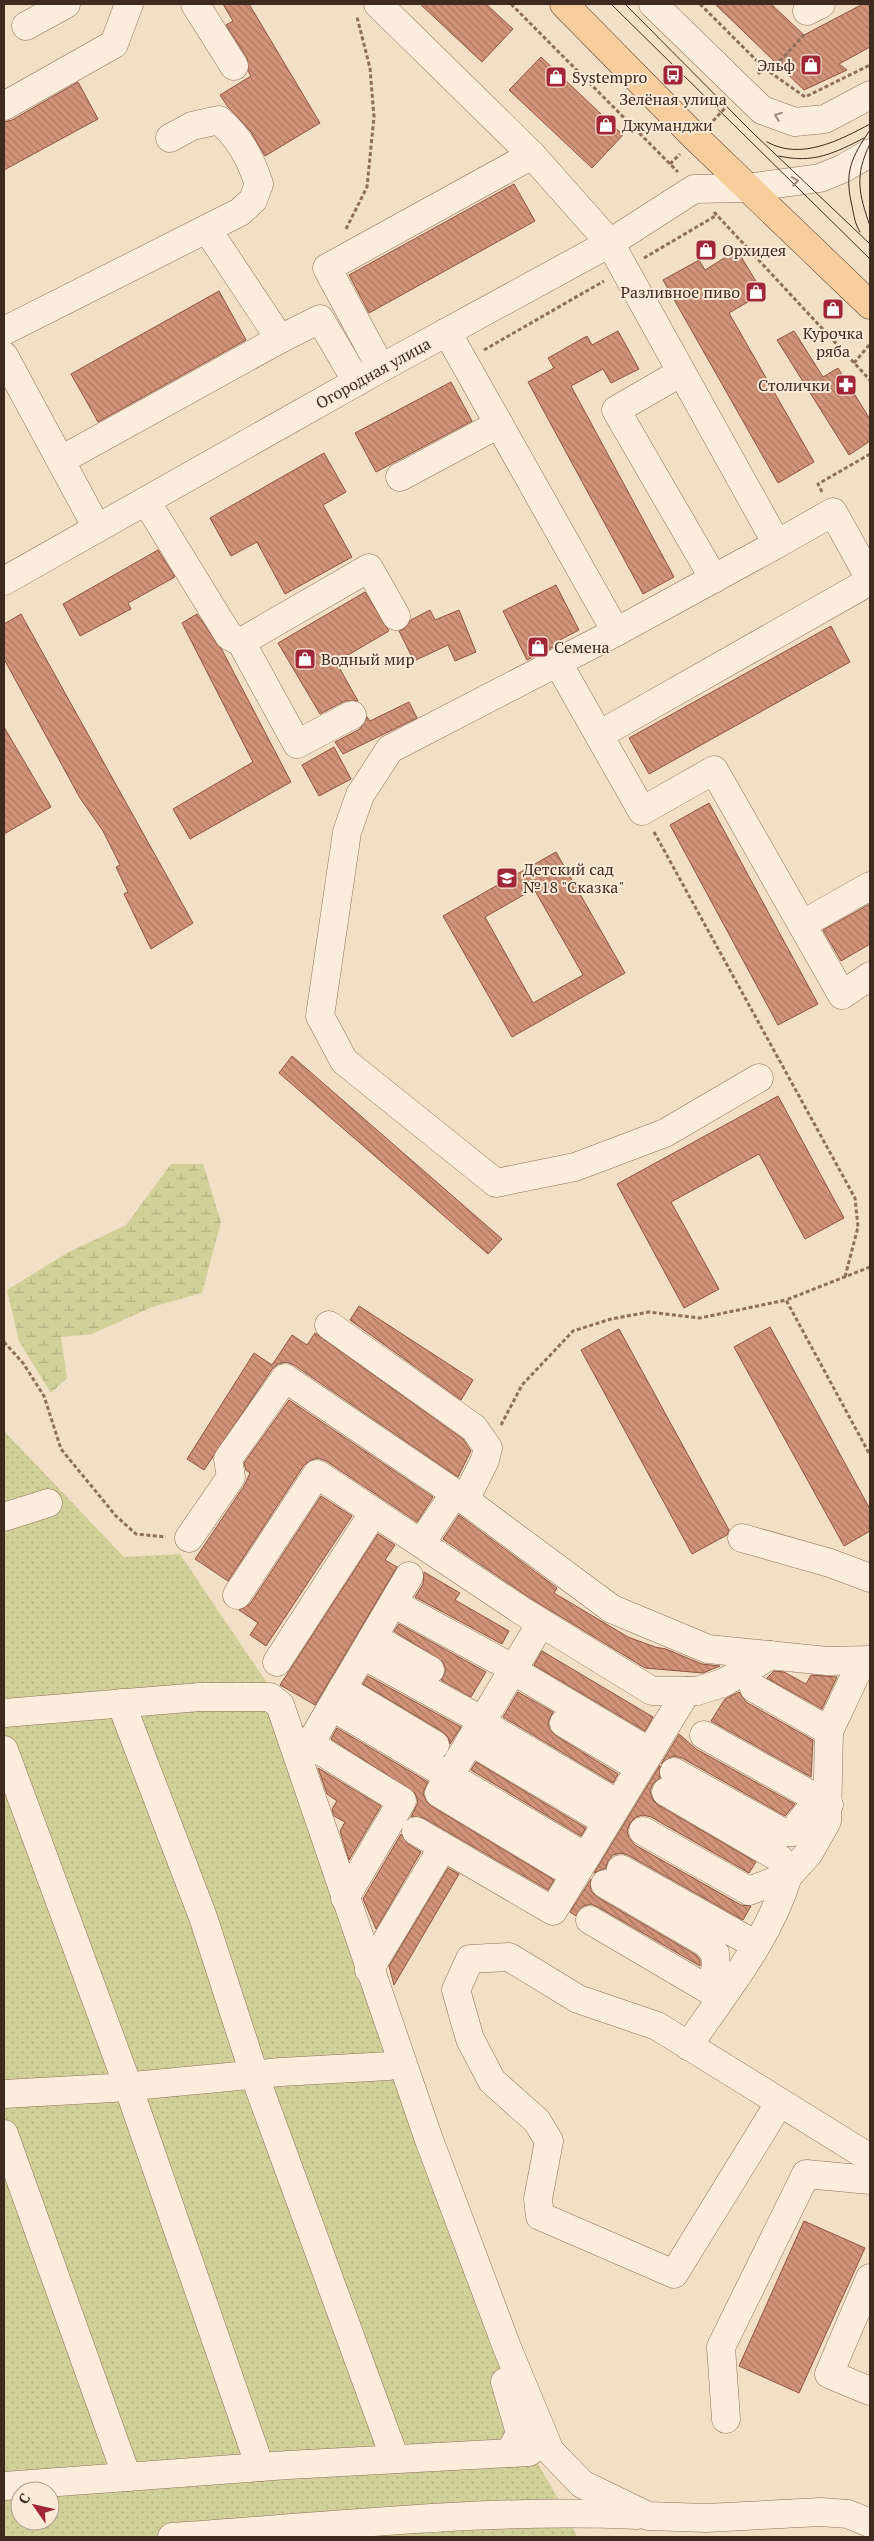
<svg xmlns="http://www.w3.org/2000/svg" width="874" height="2541" font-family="'PT Serif',serif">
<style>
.wetland{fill:url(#wetland-marsh)}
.park{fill:url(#park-dots);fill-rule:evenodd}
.building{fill:url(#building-back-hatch);stroke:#8f543e;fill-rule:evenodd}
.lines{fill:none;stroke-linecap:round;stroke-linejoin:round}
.minor-casing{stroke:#8e6f5a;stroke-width:29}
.major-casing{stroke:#5c3e2e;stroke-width:29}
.path{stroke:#8e6f5a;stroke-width:3;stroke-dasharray:4 2.5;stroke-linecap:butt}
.minor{stroke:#fbeddb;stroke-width:28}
.major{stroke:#f6ce9d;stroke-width:28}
.tram{stroke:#3e2a1f;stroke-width:1}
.oneway{stroke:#9c8c7d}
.labels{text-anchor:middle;stroke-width:4;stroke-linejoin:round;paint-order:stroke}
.poi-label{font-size:16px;fill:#3e2a1f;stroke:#f8ead7;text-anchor:start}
.street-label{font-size:16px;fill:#3e2a1f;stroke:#f8ead7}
</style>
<defs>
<pattern id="wetland-marsh" width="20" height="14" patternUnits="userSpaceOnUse" patternTransform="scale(1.25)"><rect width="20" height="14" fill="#d1d099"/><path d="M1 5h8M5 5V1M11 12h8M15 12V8" fill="none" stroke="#b4b383"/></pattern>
<pattern id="park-dots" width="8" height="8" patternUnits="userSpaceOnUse" patternTransform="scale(1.25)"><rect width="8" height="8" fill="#d1d099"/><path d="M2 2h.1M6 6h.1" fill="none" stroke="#b4b383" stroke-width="1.8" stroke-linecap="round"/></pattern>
<pattern id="building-back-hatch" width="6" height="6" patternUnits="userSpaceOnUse" patternTransform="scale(1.25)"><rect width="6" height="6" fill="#d1937a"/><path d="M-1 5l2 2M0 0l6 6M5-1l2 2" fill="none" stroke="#ab7863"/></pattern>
</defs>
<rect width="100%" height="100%" fill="#f1dfc6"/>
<polygon class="wetland" points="171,1164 203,1164 221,1222 202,1293 152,1307 92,1334 61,1337 67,1378 51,1393 19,1341 7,1290 67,1253 126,1225"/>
<path class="park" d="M4,1431l120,126 56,-3 87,129 264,769 35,60 11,25h-573zM20,2491h30v30h-30z"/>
<g class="building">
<polygon points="223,4 249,4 320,123 265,156 251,132 228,107 220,95 251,76 248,71 247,58 226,25 233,21"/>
<polygon points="420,4 486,4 513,29 482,62"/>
<polygon points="715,4 771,4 804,35 863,4 870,4 870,47 839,64 847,70 804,90"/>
<polygon points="541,57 623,135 592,168 509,90"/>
<polygon points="78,82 98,119 4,170 4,122 12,120"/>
<polygon points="514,184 535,221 369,313 349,275"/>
<polygon points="737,250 763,293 729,313 814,462 778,483 663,280 699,260 705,270"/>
<polygon points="219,291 246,340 98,422 71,374"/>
<polygon points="618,331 639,369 611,383 603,369 571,386 674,577 643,594 528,382 554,368 548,358 587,336 592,345"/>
<polygon points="794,331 823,377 838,368 870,419 870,441 849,455 777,340"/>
<polygon points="451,382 472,421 376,472 355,433"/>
<polygon points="324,453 346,492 323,505 352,557 285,594 257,542 231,556 210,518"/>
<polygon points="158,550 175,577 128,603 131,609 80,636 63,604"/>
<polygon points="556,585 579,630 558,641 559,644 527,660 503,611"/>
<polygon points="365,592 389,631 336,662 358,701 345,701 320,714 278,643"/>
<polygon points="430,610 435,620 459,610 476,652 455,661 448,645 414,661 399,631 404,629 411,620"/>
<polygon points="21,614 193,923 151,949 124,894 128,892 116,867 120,865 103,831 80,798 4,659 4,624"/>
<polygon points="197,614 222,650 291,782 190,839 173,809 253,762 182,623"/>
<polygon points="831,626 850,662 649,774 629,738"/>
<polygon points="409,702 417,718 343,754 335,742 360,729 367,717 370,721"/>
<polygon points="4,727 51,807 4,834"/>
<polygon points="334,747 351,779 319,796 302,765"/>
<polygon points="709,803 818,1004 778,1025 670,825"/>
<path d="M556,852l69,121 -113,64 -69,-121zM534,889l49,86 -50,28 -48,-86z"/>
<polygon points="870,904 870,944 841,961 823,930"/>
<polygon points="292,1056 502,1239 488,1254 279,1073"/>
<polygon points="778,1096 844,1218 805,1239 759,1154 671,1202 719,1289 684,1308 617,1184"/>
<polygon points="359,1306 473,1380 461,1400 350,1320"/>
<polygon points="770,1327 870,1509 870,1531 844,1546 734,1347"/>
<polygon points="619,1329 729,1530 727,1535 692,1554 581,1350"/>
<polygon points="315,1333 463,1439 471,1451 458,1477 294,1365 286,1362 278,1364 272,1369 204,1470 187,1459 254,1353 272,1365 292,1335 307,1345"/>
<polygon points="289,1400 433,1497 417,1522 326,1461 318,1458 311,1460 304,1465 228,1581 195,1559 244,1486 250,1473 246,1470 244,1463"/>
<polygon points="321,1496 352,1516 266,1646 250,1635 258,1623 239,1610 250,1604"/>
<polygon points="459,1515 557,1588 554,1593 628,1637 655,1647 666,1649 702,1664 720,1666 703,1673 645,1668 530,1598 443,1539"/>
<polygon points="378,1534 395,1545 385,1560 397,1567 315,1705 280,1685"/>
<polygon points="424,1572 460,1593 455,1600 509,1631 502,1644 415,1597 423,1584"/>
<polygon points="399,1624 486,1672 471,1697 441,1680 446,1670 443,1662 394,1631"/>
<polygon points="542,1651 653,1717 645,1731 534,1665"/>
<polygon points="774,1671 784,1672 806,1684 811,1675 837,1677 822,1709 767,1678"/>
<polygon points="368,1676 461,1727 450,1744 448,1737 443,1732 363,1684"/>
<polygon points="518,1692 553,1712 548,1723 550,1730 556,1736 618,1774 613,1783 503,1717"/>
<polygon points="739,1692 746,1702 813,1740 811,1777 711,1721 725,1699"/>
<polygon points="337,1728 428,1782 423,1793 426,1801 431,1806 554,1880 548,1890 424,1818 411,1817 418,1802 415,1793 331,1739"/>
<polygon points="679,1734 696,1749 795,1804 785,1816 682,1758 673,1756 661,1764"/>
<polygon points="476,1762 586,1828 581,1836 471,1770"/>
<polygon points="660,1765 660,1778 653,1784 650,1791 653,1800 658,1805 756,1862 749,1873 651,1817 643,1815 636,1817 630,1823 627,1831 629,1838 635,1845 741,1905 751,1906 743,1920 628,1855 621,1853 613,1855 608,1861 606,1868 594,1873"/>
<polygon points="318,1768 381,1806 349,1860 340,1831 345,1822 334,1816 332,1809 337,1801 327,1794"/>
<polygon points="401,1834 408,1844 421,1852 376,1929 363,1899"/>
<polygon points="448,1868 459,1874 394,1985 389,1966"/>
<polygon points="591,1879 591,1891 597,1897 696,1955 700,1960 700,1966 598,1907 591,1904 583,1906 576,1916 570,1912"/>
<polygon points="804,2221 865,2248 799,2393 739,2366"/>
</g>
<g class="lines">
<g class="minor-casing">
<g id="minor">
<polyline points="195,4 234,66"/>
<polyline points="378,4 532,155 327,268 381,368"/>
<polyline points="653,4 762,110 795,122 825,119 870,95"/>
<polyline points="807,11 821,4"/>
<polyline points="26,26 66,4"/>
<polyline points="4,106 114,44 129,4"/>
<polyline points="532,155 610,243 777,544 616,632"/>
<polyline points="207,229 280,339 320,319 357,382"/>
<path d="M4,331l236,-119 13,-12 6,-16c-9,-26 -19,-46 -40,-64l-27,6 -22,12"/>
<polyline points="447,332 616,632 390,749 360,795 347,832 320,1016 344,1061 496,1183 575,1167 665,1133 759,1078"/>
<polyline points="4,356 97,528"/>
<polyline points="680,373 616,410 714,579"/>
<polyline points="61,460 280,339"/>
<polyline points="400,477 499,424"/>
<polyline points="146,501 229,636 241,642 369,568 396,616"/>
<polyline points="777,544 833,512 870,579"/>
<polyline points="4,581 381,368 610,243 694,189 747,188 820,178 842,169 870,153"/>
<polyline points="241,642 297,744 352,715"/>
<polyline points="558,663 642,811 714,770 842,995 870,976"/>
<polyline points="599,735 870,581"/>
<polyline points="817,916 870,886"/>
<polyline points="329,1325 474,1428 488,1448 485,1460 465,1500 612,1609 708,1649 827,1661 870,1660"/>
<polyline points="4,1517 48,1503"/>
<polyline points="189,1538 231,1477 228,1459 285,1378 465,1500"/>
<polyline points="742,1538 830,1563 870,1578"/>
<polyline points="421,1543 455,1493"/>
<polyline points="237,1595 317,1474 522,1611 652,1691 697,1691 723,1683 771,1655"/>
<polyline points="404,1609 514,1669"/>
<polyline points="541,1623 439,1793 560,1866"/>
<polyline points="373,1637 430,1670"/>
<polyline points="374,1661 483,1721"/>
<polyline points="277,1662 374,1512"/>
<polyline points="526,1678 650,1752"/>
<polyline points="754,1688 829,1731"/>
<polyline points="342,1689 435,1745"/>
<polyline points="121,1703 203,1917 254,2074 395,2459"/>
<polyline points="341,1712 449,1776"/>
<polyline points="4,1713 200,1697 270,1697 280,1705 428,2137 508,2350 550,2451 582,2484 648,2516 706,2518 821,2512 848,2514 870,2523"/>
<polyline points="564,1723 626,1760"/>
<polyline points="494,1730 618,1804"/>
<polyline points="704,1735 829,1805"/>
<polyline points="470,1741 595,1815"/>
<polyline points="4,1750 128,2086 260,2467"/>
<polyline points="674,1772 782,1832 793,1832 818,1799"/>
<polyline points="463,1784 586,1857"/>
<polyline points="666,1792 779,1858 788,1876 809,1853 827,1821 829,1731 862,1661"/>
<polyline points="416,1831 553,1911 687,1691"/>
<polyline points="643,1831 749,1891 788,1876"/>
<polyline points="621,1869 756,1945"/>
<polyline points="605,1884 706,1943 715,1953 716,1966 710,1991"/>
<polyline points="345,1898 402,1801 316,1748 315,1735 409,1576"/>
<polyline points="590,1920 721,1997"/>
<polyline points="369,1970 435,1860"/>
<path d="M688,2046c37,-54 81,-107 100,-170"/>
<polyline points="4,2094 112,2088 281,2072 389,2066"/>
<polyline points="780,2102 674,2274 540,2216 538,2199 549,2141 537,2121 492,2081 470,2039 456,1990 470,1959 509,1957 578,1999 657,2026 870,2158"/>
<polyline points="4,2134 127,2477"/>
<polyline points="870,2278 829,2374 870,2391"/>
<polyline points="505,2382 520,2433 510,2453"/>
<polyline points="726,2419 721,2347 806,2174 870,2180"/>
<polyline points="4,2486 288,2465 529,2452"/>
<path d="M172,2537c155,-10 309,-29 465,-22"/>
</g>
</g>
<g class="major-casing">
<polyline id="major" points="564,4 696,138 870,305"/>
</g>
<g class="path">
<polyline points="511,4 678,172"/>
<polyline points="700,4 764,68 805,97 870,65"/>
<polyline points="758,74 764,68 777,64 804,35"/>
<polyline points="713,121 726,107"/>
<polyline points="670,164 680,154"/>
<polyline points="714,212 870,380"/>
<polyline points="346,229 367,187 374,117 370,68 357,17"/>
<polyline points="644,258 717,215"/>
<polyline points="484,350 604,281"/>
<polyline points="854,363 870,344"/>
<polyline points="822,492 818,484 870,454"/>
<polyline points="654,832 855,1198 858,1227 845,1277"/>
<polyline points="870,1267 786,1300 870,1455"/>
<polyline points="4,1342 23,1363 44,1396 61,1449 116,1516 136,1534 166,1537"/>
<polyline points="501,1425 522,1385 573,1331 611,1319 649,1312 700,1318 786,1300"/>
</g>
<use href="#minor" class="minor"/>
<use href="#major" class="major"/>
<g class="tram">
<polyline points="611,4 870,259"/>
<polyline points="625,4 754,134 870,244"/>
<path d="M767,142c34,19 73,-2 103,-18"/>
<path d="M870,144c-16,32 -11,50 0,82"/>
<path d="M779,156c34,8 56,-3 85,-18"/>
<path d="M860,232c-5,-8 -6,-16 -8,-26 -8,-34 -1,-48 18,-76"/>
</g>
</g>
<defs><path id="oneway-chevron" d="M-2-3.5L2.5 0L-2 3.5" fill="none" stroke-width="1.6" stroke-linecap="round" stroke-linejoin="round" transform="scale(1.25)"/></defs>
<g class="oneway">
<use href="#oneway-chevron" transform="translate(778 116) rotate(-159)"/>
<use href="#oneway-chevron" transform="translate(795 181) rotate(-9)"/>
</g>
<defs>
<g id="shop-square" transform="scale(1.125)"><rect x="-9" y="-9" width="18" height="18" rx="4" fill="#a12637" stroke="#f8ead7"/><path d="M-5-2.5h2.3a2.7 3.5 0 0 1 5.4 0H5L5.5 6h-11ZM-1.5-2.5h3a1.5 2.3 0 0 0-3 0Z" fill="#fff"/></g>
<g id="bus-square" transform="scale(1.125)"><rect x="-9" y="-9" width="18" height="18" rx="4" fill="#a12637" stroke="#f8ead7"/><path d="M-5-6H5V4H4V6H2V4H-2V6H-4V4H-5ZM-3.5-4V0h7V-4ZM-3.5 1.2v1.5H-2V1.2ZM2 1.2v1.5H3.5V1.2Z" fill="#fff"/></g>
<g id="pharmacy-square" transform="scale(1.125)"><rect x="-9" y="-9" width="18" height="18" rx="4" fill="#a12637" stroke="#f8ead7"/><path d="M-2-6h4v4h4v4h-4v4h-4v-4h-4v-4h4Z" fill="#fff"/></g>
<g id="school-square" transform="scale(1.125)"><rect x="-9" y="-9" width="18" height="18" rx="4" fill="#a12637" stroke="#f8ead7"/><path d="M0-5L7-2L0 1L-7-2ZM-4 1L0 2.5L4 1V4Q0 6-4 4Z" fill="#fff"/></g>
</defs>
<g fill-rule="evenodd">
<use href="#shop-square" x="811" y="65"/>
<use href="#bus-square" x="673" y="75"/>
<use href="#shop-square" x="556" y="77"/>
<use href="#shop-square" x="606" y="125"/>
<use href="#shop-square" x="706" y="250"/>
<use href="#shop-square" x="756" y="292"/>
<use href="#shop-square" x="833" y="309"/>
<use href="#pharmacy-square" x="846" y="385"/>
<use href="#shop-square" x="538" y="647"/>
<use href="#shop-square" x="305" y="659"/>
<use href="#school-square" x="507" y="878"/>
</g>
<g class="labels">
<g class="poi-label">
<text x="795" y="71" text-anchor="end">Эльф</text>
<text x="572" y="83">Systempro</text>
<text x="673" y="105" text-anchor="middle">Зелёная улица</text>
<text x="622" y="131">Джуманджи</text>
<text x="722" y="256">Орхидея</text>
<text x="740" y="298" text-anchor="end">Разливное пиво</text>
<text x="833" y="339" text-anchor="middle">Курочка<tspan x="833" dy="18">ряба</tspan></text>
<text x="830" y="391" text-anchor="end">Столички</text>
<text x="554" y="653">Семена</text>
<text x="321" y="665">Водный мир</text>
<text x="523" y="875">Детский сад<tspan x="523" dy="18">№18 "Сказка"</tspan></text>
</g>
<g class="street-label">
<text transform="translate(373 373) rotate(-29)" y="6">Огородная улица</text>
</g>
</g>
<rect width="874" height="2541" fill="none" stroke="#3e2a1f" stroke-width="10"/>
<g transform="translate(35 2506) rotate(304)"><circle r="24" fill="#f8ead7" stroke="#ae9d8d"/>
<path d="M0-4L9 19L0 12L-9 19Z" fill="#a12637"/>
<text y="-8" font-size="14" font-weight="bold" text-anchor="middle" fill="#3e2a1f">С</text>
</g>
</svg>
